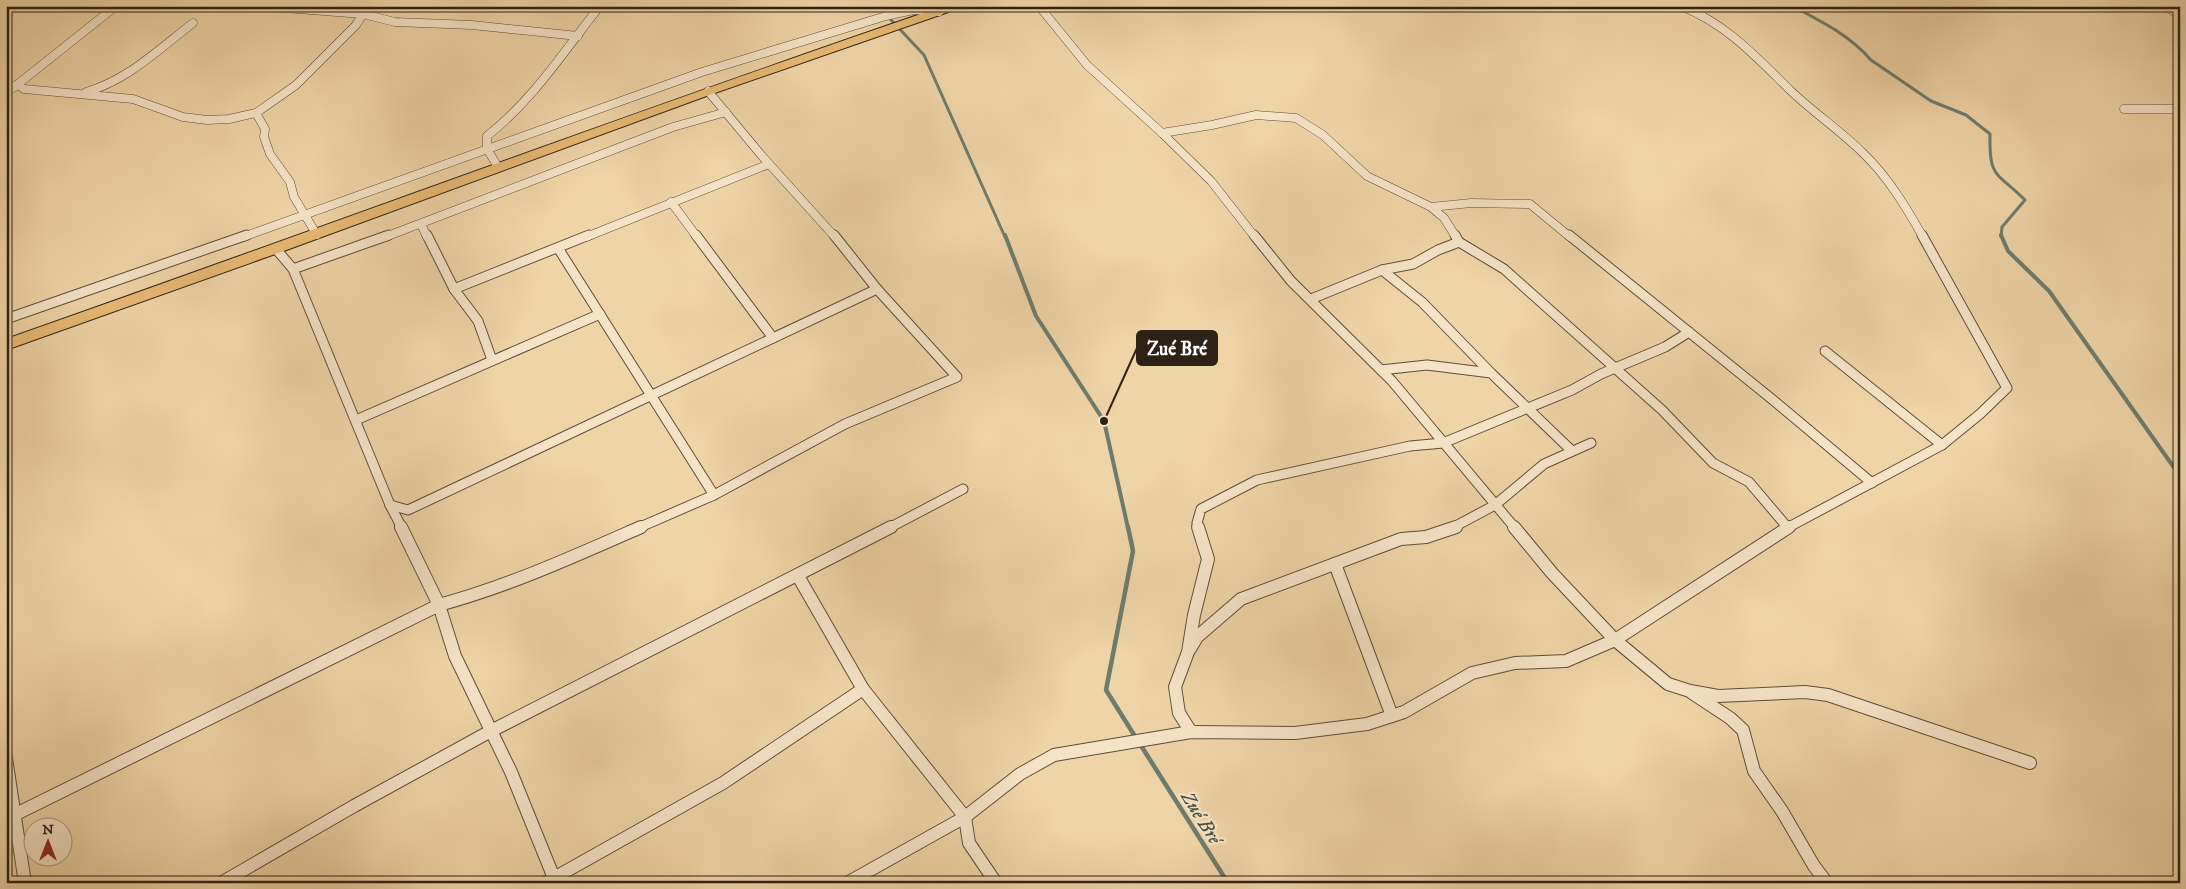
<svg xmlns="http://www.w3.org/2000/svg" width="2186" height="889" font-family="'IM FELL DW Pica',serif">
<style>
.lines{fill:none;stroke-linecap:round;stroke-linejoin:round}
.stream-far2{stroke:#6e7c6d;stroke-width:3}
.stream-far1{stroke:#6e7c6d;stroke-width:4}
.stream{stroke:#6e7c6d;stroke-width:4.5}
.street-far2-casing{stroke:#5e4e3a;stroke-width:9}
.street-far1-casing{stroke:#5e4e3a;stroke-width:11}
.street-casing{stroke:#5e4e3a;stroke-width:14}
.primary-casing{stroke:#2d2215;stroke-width:2}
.street-far2{stroke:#f5e3c6;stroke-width:8}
.street-far1{stroke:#f5e3c6;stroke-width:9}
.street{stroke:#f5e3c6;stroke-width:12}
.primary{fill:#e8ba74;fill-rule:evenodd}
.labels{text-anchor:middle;stroke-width:5;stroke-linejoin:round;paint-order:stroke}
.water-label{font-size:19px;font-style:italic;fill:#4e4f41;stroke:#f5e3c6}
.leader{fill:none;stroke:#2d2215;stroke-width:2}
.callout-dot{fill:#2d2215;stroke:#f5e3c6;stroke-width:2}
.callout{fill:#2d2215;stroke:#2d2215;stroke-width:2}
.callout-label{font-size:19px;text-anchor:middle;font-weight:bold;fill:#fff}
</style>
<rect width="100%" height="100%" fill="#efd4a7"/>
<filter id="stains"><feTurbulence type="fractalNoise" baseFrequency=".004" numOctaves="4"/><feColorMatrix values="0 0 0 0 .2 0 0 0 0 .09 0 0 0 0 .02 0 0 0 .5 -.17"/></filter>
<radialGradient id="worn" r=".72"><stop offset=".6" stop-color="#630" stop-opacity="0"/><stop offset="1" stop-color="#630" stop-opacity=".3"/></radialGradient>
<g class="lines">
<g class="stream-far2">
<polyline points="878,6 924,55 1005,237"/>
<path d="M1792,6c29,15 57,29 79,54l60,41 35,14 24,19c-1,45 6,37 35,66l-23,27 -1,10"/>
</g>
<g class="stream-far1">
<polyline points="1005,235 1036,316 1104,421 1128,528"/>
<polyline points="2001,235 2008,251 2049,291 2180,476"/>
</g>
<g class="stream">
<polyline points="1128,527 1133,551 1106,690 1136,738"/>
<polyline points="1140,744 1228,883"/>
</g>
<g class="street-far2-casing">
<g id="street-far2">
<polyline points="259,6 363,14 395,22 472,25 578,36"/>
<polyline points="1039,6 1087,65 1162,133 1211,181 1255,237"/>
<path d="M1681,6c46,18 76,52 110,85 23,22 50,40 72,62 25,24 43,54 60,84"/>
<polyline points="2163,6 2180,14"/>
<polyline points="6,87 18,85 24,89 133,99 183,117 207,120 229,119 256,113"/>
<polyline points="13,88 116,6"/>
<polyline points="708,91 762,156 835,237"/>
<path d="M86,92c42,-12 73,-43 107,-69"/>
<polyline points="2124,109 2180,109"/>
<polyline points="1162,133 1212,125 1256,115 1296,118 1323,135 1367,176 1431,207 1471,203 1530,204 1570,237"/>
<path d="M498,167l-11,-18v-13c46,-36 77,-85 113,-130"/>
<polyline points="671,202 697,237"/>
<polyline points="1431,207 1444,218 1456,237"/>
<polyline points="421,224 427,237"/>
<polyline points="317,235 294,197 290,182 270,154 264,137 265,129 256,113 296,85 356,25 363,14"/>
<polyline points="243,237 702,72 886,16 913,10 939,12"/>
<polyline points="385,237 673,127 726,112"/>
<polyline points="586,237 769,164"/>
</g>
</g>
<g class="street-far1-casing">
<g id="street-far1">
<polyline points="427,235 454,289 478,321 492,360"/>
<polyline points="696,235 773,338"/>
<polyline points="834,235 877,289"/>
<polyline points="1254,235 1291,281 1392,381 1515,528"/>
<polyline points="1455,235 1459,242 1504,269 1662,410 1713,463 1749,482 1788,528"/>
<polyline points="1569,235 1773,400 1872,483"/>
<polyline points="558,248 714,495"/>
<polyline points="276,249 293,269 390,505"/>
<polyline points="293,269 389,235"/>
<polyline points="1382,270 1422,302 1490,372"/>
<polyline points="454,289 589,235"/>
<polyline points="1311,299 1382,270 1413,264 1438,250 1459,242"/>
<polyline points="6,319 247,235"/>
<polyline points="1825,351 1942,445"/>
<polyline points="1381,370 1427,365 1491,373 1572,451"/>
<polyline points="356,420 600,314"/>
<polyline points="390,505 408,510 877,289 957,377 845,424 714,495 638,528"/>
<polyline points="390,505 402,528"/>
<polyline points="889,528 963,489"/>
<polyline points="1199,528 1197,523 1201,509 1257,480 1410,446 1443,443 1572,390 1601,374 1665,347 1689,332"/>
<polyline points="1452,528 1495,505 1544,464 1591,443"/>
<polyline points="1787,528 1942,445 1980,414 2007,388 1922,235"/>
</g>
</g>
<g class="street-casing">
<g id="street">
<path d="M401,527l38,78c70,-19 136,-49 202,-78"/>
<polyline points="1514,527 1552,573 1615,640 1668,684 1690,691 1718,696 1805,692 1828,695 2030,763"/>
<polyline points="1335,564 1392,716"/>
<polyline points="798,576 863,689 965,817 969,843 996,883"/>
<polyline points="1190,649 1197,637 1241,599 1401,539 1426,537 1456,527"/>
<polyline points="1692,693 1730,718 1743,730 1754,771 1782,811 1814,866 1827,883"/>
<polyline points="1191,732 1179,713 1175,687 1188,652 1194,615 1208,559 1198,527"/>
<polyline points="6,758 25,883"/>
<polyline points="6,819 439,605 455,656 511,772 556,883"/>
<polyline points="221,883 354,806 489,732 891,527"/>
<polyline points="545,883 723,783 863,689"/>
<polyline points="847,883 965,817 1020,774 1054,755 1191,732 1295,733 1367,724 1404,712 1472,673 1515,663 1566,661 1615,640 1789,527"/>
</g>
</g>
<g class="primary-casing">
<path id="primary" d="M944,6h17l-1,2 -248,86 -431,158 -275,98v-11c313,-110 624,-226 938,-333z"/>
</g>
<use href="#street-far2" class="street-far2"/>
<use href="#street-far1" class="street-far1"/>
<use href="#street" class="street"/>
<use href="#primary" class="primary"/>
</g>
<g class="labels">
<g class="water-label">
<text transform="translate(1202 817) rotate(58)" y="7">Zué Bré</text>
</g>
</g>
<path class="leader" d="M1104 421L1137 348"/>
<circle class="callout-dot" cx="1104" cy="421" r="5"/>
<rect class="callout" x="1137" y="331" width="80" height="34" rx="5"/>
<g class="callout-label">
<text x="1177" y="355">Zué Bré</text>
</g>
<rect width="2186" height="889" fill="none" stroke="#efd4a7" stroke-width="25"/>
<rect x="8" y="8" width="2171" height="874" fill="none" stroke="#2d2215" stroke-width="2.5"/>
<rect x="12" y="12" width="2161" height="864" fill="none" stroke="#2d2215"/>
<g transform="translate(48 842)"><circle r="24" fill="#f5e3c6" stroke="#a5967f"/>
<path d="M0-4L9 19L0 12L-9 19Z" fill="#8f2418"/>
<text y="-8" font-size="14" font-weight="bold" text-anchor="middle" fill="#2d2215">N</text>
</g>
<rect width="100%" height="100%" filter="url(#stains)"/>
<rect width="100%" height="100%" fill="url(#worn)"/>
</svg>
